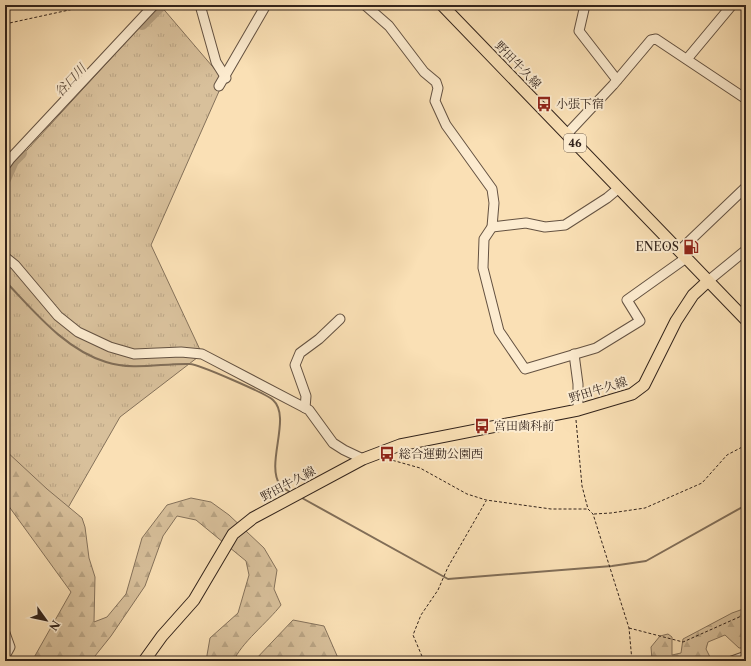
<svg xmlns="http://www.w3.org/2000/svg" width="751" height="666" font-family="'Libre Caslon Text','Noto Serif JP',serif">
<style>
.grass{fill:url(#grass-tufts);stroke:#85725b}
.forest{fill:url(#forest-firs);stroke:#85725b}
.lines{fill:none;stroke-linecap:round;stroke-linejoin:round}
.stream{stroke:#816e58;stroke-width:2}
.river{stroke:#b6a081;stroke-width:12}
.minor-casing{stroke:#645242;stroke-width:11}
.major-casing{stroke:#32231b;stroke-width:13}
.path{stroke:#32231b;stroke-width:1;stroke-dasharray:3 2;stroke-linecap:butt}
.minor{stroke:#fcebcf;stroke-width:9}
.major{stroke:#fae0b5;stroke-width:11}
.labels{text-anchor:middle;stroke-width:4;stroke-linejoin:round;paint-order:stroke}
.shield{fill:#fcebcf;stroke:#6f5f51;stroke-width:1}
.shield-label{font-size:11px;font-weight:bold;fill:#32231b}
.street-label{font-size:12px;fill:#32231b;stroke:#fcebcf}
.poi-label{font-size:12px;fill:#32231b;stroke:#fcebcf;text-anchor:start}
.water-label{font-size:13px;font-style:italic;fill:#604f3f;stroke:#fcebcf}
</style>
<defs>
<pattern id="grass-tufts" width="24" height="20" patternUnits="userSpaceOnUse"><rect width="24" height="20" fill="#d8c09b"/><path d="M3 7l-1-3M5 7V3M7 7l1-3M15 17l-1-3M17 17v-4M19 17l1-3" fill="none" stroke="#baa585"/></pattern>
<pattern id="forest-firs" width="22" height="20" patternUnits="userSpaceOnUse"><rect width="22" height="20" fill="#d8c09b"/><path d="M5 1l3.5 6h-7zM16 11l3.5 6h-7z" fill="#baa585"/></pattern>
</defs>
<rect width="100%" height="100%" fill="#fae0b5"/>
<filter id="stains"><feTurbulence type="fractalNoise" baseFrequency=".005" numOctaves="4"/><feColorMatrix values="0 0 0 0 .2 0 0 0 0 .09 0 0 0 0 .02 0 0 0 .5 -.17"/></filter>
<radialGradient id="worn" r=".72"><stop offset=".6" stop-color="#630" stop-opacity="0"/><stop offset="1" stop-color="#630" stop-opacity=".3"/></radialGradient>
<polygon class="grass" points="160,5 224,80 151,245 202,354 120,417 61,520 5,471 5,174"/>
<g class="forest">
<path d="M5,450l42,39 35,29 3,9 4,31 6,19 -1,45 13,-5 19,-23 16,-56 25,-33 24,-7 20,4 18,13 35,33 13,22 -3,19 7,16c-12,16 -42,40 -47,56h-28l4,-23 28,-25 11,-38 -3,-14 -50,-41 -19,-4 -14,20 -18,50 -34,50 -20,25h-59l39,-69 -66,-91z"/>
<polygon points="746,608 746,648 739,648 725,635 708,642 706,649 712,661 652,660 651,647 660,636 668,634 672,637 672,655 681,653 683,639 732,613"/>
<polygon points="293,620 324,626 338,658 344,661 254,661"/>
</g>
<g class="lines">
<g class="stream">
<path d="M5,281c29,30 59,68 101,81 28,9 56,1 84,2 8,0 77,30 83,36 19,17 -8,64 7,85 2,3 7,5 10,7"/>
<polyline points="302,498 448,579 612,566 646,561 746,505"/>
</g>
<g class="river">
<polyline points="142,24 161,5"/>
<polyline points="5,179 13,161 21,153"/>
</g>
<g class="minor-casing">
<g id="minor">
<polyline points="200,5 216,62 226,78"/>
<polyline points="365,5 389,26 424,72 436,82 438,88 435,101 446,125 492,189 494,203 492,227 484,239 483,268 499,331 525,369 596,348 640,321 627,300 686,258"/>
<polyline points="585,5 579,31 617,80"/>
<polyline points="687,59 732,5"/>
<polyline points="219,86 266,5"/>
<polyline points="567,134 613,85 651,40 656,39 746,99"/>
<polyline points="5,166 10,159 154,5"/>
<polyline points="492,227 526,223 545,227 565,225 607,198 619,188"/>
<polyline points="679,251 746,187"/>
<polyline points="5,257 15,265 58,316 78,332 110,347 134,354 181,352 202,354 309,410 333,443 344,450 363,459"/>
<polyline points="708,281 746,250"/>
<polyline points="574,354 578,384 578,410"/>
<polyline points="305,408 306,396 295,365 300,353 319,339 340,319"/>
<polyline points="5,633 10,647 5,656"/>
<polyline points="732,661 746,656"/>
</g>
</g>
<g class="major-casing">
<g id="major">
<polyline points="442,5 746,320"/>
<polyline points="144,661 162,636 194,600 233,534 253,518 363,459 400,445 578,410 632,394 644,385 676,321 693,295 708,281"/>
</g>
</g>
<g class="path">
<polyline points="5,24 92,5"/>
<polyline points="576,420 582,486 588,509 593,514 629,628 632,661"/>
<polyline points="388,459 420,468 467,494 486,500 551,509 587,509"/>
<polyline points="594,514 611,513 645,508 702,483 727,455 746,445"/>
<polyline points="629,628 683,642 746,614"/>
<polyline points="424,661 413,635 421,615 438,590 448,567 486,501"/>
</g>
<use href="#minor" class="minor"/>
<use href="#major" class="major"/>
</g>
<defs>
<g id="bus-bare" transform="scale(1.2)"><path d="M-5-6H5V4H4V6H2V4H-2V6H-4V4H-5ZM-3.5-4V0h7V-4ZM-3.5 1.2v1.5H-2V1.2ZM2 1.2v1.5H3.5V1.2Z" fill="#8f2418" stroke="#fcebcf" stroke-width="2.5" paint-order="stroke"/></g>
<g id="fuel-bare" transform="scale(1.2)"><path d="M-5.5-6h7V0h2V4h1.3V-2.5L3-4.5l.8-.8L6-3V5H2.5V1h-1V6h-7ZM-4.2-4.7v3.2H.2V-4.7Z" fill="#8f2418" stroke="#fcebcf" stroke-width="2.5" paint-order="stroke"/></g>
</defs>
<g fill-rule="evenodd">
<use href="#bus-bare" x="544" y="104"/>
<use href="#fuel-bare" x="691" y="247"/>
<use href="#bus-bare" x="482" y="426"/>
<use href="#bus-bare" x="387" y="454"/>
</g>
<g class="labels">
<rect class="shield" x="564" y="134" width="22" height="18" rx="3"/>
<g class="shield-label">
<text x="575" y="147">46</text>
</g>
<g class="street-label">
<text transform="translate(518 65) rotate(46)" y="4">野田牛久線</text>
<text transform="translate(598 390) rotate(-17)" y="4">野田牛久線</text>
<text transform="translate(288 484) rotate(-28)" y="4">野田牛久線</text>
</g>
<g class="poi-label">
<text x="556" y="108">小張下宿</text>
<text x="679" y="251" text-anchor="end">ENEOS</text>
<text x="494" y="430">宮田歯科前</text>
<text x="399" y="458">総合運動公園西</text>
</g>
<g class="water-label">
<text transform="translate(70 80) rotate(-47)" y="5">谷口川</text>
</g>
</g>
<rect width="751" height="666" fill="none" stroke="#fae0b5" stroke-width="20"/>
<rect x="6" y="6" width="739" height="654" fill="none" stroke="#32231b" stroke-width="2"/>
<rect x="10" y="10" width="731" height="646" fill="none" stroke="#32231b"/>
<g transform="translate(46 620) rotate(123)" stroke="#fcebcf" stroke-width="3" paint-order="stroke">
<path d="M0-3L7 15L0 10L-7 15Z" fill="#32231b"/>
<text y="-6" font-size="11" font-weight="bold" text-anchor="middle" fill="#32231b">N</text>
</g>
<rect width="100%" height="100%" filter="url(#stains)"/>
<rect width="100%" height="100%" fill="url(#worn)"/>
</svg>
